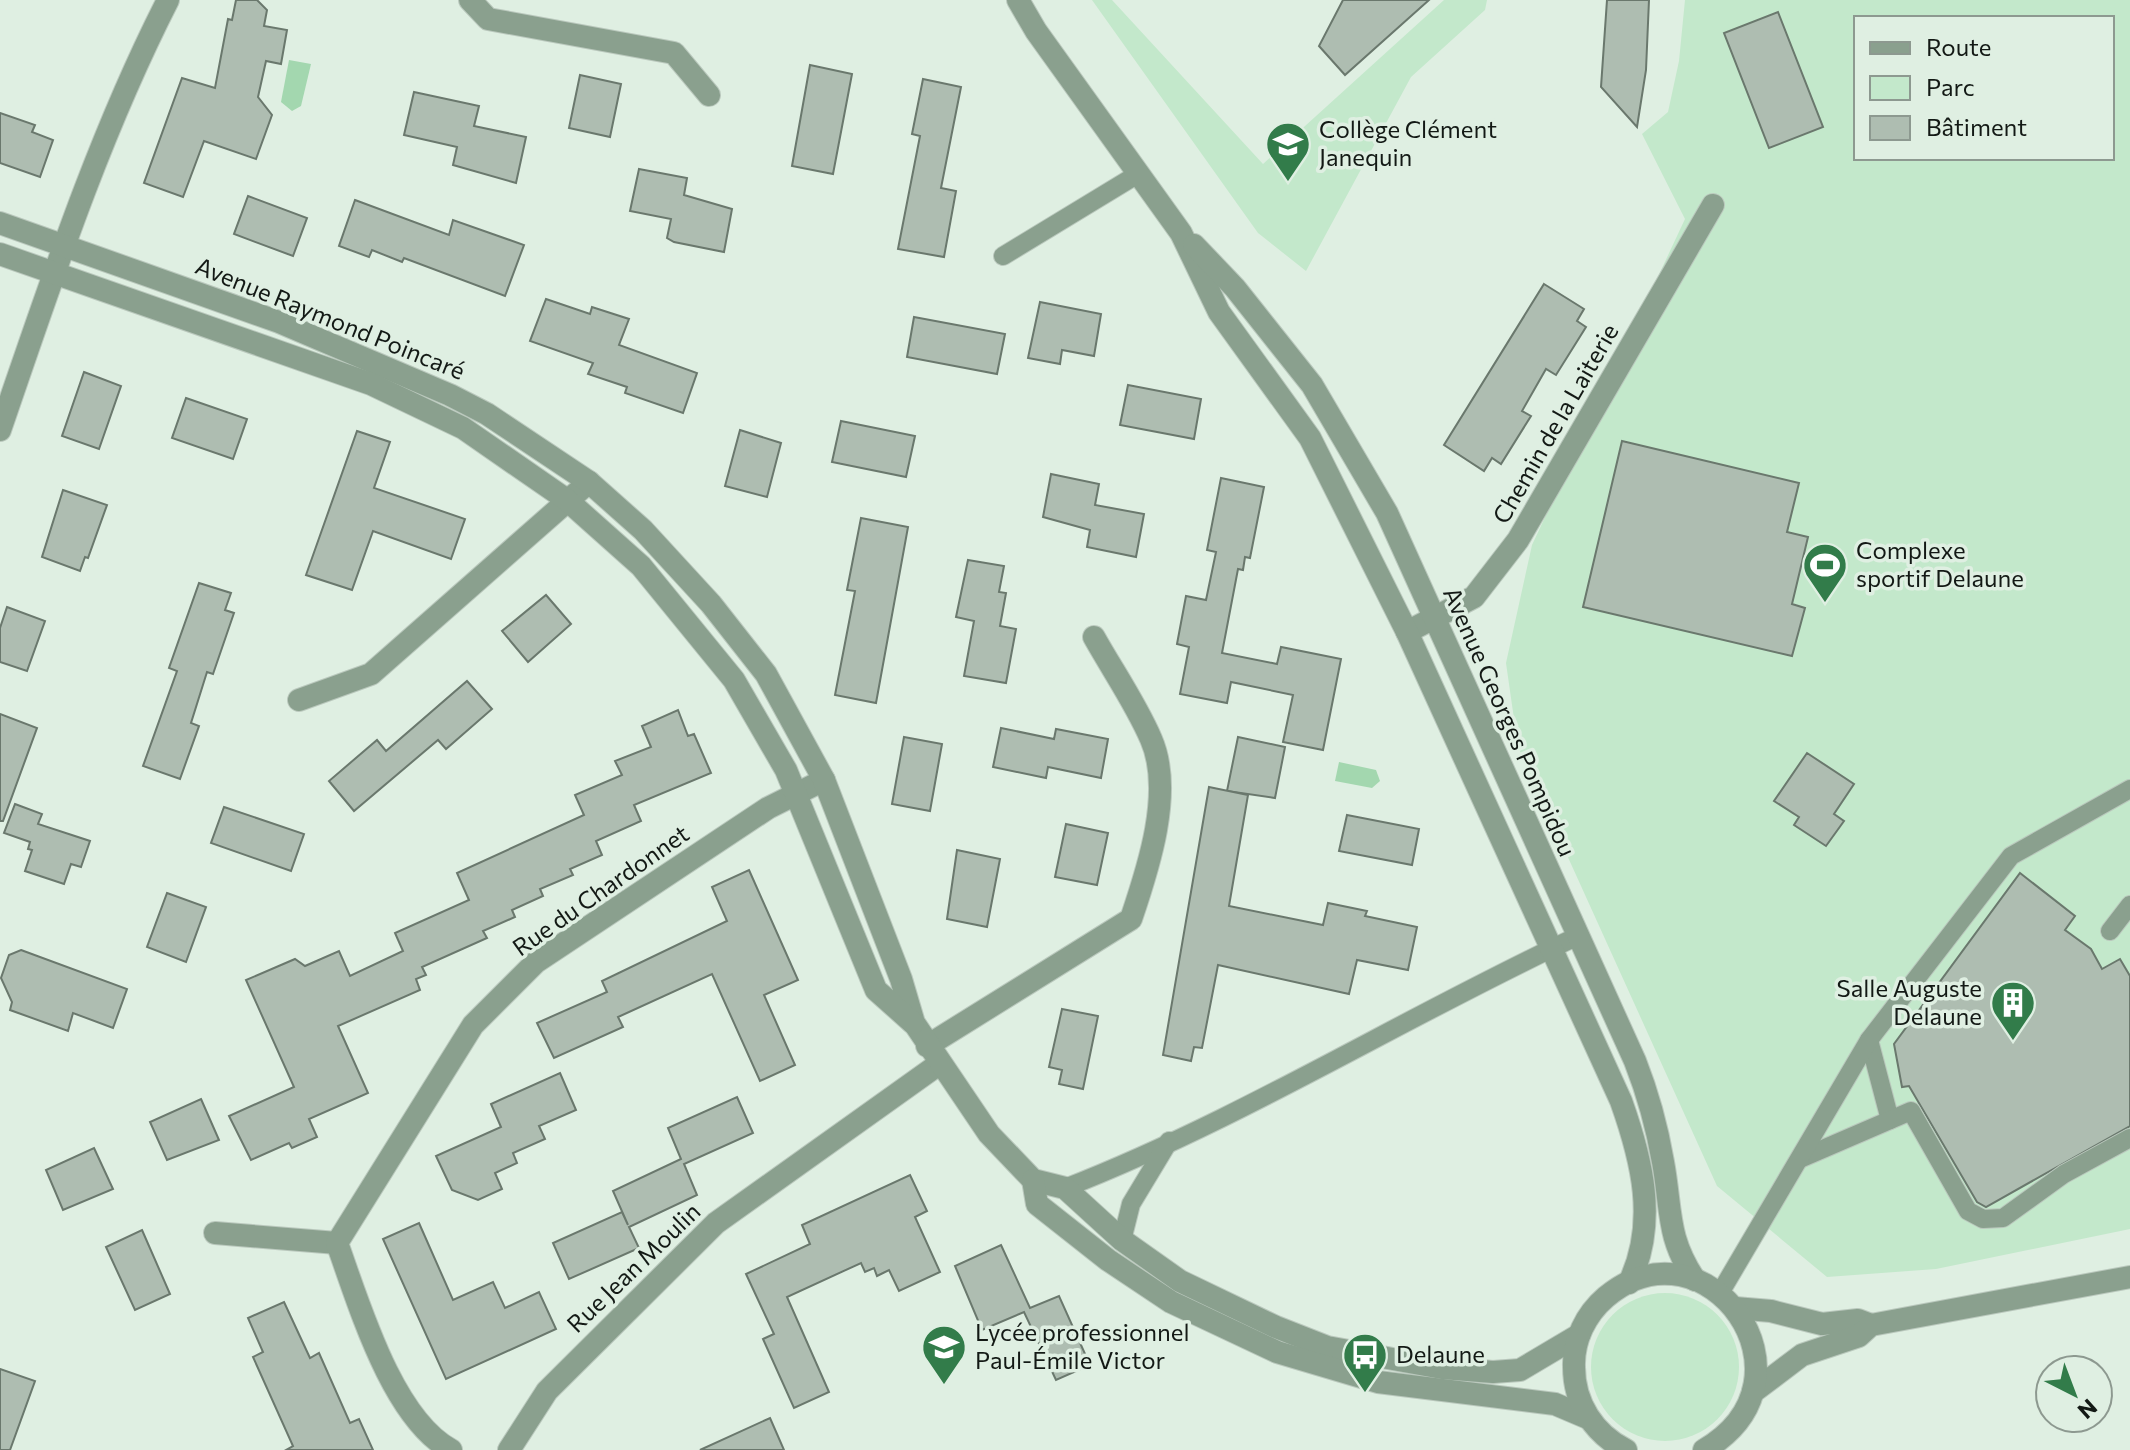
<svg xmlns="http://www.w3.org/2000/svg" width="2130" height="1450" font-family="Commissioner,sans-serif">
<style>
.green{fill:#c3e8cb;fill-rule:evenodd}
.water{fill:#a3d7af}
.building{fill:#aebdb1;stroke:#6a786d;stroke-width:2}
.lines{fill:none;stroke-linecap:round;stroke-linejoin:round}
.service-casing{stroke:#bac8bd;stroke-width:20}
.minor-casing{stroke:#bac8bd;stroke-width:24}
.tertiary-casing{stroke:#bac8bd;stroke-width:24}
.service{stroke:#8aa08e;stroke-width:18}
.minor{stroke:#8aa08e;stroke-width:22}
.tertiary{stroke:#8aa08e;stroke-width:22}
.labels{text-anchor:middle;stroke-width:7;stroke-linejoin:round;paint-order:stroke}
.poi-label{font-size:24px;fill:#131915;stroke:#dfefe2;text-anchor:start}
.street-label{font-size:24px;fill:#131915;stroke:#dfefe2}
</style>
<rect width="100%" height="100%" fill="#dfefe2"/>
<g class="green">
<polygon points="1092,0 1112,0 1263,164 1444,0 1487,0 1485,10 1411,77 1306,271 1258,233"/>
<path d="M1685,0h445v1229l-194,40 -109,8 -110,-91 -199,-439 -12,-84 26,-118 153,-326 -43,-85 26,-22 11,-51zM1856,18h256v140h-256z"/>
<circle cx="1665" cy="1367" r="74"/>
</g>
<g class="water">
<polygon points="289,60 311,64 301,106 292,111 281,102"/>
<polygon points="1339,762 1376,770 1380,781 1372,788 1335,781"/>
</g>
<g class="building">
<polygon points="236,0 257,0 267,10 264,26 287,30 281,64 266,61 258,97 272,115 256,159 204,141 183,197 144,183 182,78 215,88 228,19 232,20"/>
<polygon points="1343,0 1429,0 1345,75 1319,46"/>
<polygon points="1607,0 1649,0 1646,70 1637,127 1601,87"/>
<polygon points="1778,12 1823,127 1769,148 1724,33"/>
<polygon points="810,65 852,74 833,174 792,166"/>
<polygon points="580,75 621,84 610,137 569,128"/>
<polygon points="923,79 961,87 941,188 956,191 944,257 898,249 920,136 912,134"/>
<polygon points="414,92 479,106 474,126 526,137 516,183 453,165 457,147 404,135"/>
<polygon points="0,113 35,125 32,132 53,140 40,177 0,163"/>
<polygon points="639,169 687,178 684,195 732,209 724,252 674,242 667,238 671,219 630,211"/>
<polygon points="248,196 307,218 293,256 234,234"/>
<polygon points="355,200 449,235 453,220 524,245 505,296 404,258 402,262 372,250 369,257 339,246"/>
<polygon points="1544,284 1584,309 1577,321 1586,327 1556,375 1546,369 1522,411 1531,416 1501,464 1492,458 1484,471 1444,445"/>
<polygon points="546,299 590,314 592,307 629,319 619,345 697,373 683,413 625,393 627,387 588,374 593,363 530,341"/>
<polygon points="1040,302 1101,314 1094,356 1062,350 1060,364 1028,358"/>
<polygon points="914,317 1005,334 997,374 907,357"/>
<polygon points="84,372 121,386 99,449 62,436"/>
<polygon points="1128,385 1201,399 1194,439 1120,425"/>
<polygon points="186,398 247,419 233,459 172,438"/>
<polygon points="841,421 915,436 906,477 832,462"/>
<polygon points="740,430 781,443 767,497 725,486"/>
<polygon points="357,431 390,442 374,488 465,519 451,559 373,531 352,590 306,575"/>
<polygon points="1622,441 1799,483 1787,532 1808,537 1792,604 1805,608 1792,656 1583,607"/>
<polygon points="1051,474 1099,484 1095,505 1144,514 1136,557 1087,547 1090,530 1043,517"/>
<polygon points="1221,478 1264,487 1250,558 1245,557 1243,570 1238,569 1222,653 1277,664 1281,647 1341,659 1323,750 1283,742 1293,695 1231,682 1227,703 1180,694 1189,647 1177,644 1186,596 1206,600 1216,552 1207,550"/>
<polygon points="63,490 107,505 88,558 85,557 80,571 42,557"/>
<polygon points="861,518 908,527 876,703 835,695 855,591 847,590"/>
<polygon points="968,560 1004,566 999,592 1006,593 1000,626 1016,629 1006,683 964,676 974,621 956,617"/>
<polygon points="199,583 231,593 225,610 234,613 213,674 207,672 191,723 199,726 180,779 143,766 177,671 169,668"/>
<polygon points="546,595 571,624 528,662 502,631"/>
<polygon points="7,607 45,621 27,671 0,662 0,628"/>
<polygon points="467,681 492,709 446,749 438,740 354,811 329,781 377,740 386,751"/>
<polygon points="678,710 688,736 694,734 711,773 634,805 641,821 596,841 602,855 570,869 573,875 540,889 543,896 512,910 515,917 483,931 487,938 422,967 426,975 416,979 420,990 338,1026 368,1093 309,1119 317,1137 292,1148 289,1143 251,1160 229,1116 294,1087 246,980 295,959 305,966 339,951 350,976 403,951 395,933 469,900 457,873 584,815 575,795 622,775 615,761 651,747 642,726"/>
<polygon points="0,714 37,728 3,821 0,821"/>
<polygon points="1001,728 1054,739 1056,729 1108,739 1101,778 1048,767 1046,778 993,767"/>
<polygon points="904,737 942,744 930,811 892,804"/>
<polygon points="1238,737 1285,747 1275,798 1227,791"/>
<polygon points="1807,753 1854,784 1834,814 1844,821 1826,846 1794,825 1799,817 1774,801"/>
<polygon points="1209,787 1248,795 1229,906 1323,925 1328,903 1367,911 1365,916 1417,927 1408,970 1357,960 1349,994 1218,965 1202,1048 1194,1047 1191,1061 1163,1055"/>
<polygon points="15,804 42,814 38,824 90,841 81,867 71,864 64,884 25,871 32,850 28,849 30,842 4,833"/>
<polygon points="224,807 304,834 291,871 211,843"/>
<polygon points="1347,815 1419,829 1412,865 1339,851"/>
<polygon points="1066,824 1108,833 1097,885 1055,877"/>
<polygon points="957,850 1000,859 987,927 947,919"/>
<polygon points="749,870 798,980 764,995 795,1065 760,1081 712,974 618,1017 623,1027 554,1058 537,1023 607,992 602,981 727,921 712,887"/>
<polygon points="2020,873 2075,916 2065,930 2091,949 2102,969 2120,959 2130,976 2130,1126 1986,1207 1977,1202 1909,1086 1902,1087 1894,1044"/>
<polygon points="167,893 206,907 186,962 147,947"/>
<polygon points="21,950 127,989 113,1028 73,1013 68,1031 10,1010 12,1002 1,978 9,955"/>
<polygon points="1062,1009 1098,1016 1083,1089 1059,1084 1062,1070 1049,1067"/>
<polygon points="560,1073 576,1110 539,1126 545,1139 513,1153 517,1163 495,1173 502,1189 478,1200 452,1190 436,1156 501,1127 491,1104"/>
<polygon points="737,1097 753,1133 684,1164 697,1195 629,1227 639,1248 569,1279 553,1243 622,1212 628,1225 613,1191 681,1159 668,1128"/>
<polygon points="201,1099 219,1140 167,1160 150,1122"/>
<polygon points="94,1148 113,1189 63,1210 46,1170"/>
<polygon points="910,1175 927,1211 915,1217 940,1272 899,1291 889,1270 877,1276 874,1268 865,1272 861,1263 787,1297 829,1392 794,1408 763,1339 774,1334 746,1274 810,1244 802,1225"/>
<polygon points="419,1223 453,1300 493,1282 505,1308 539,1292 556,1329 446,1379 383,1239"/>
<polygon points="142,1230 170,1294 135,1310 106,1247"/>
<polygon points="1001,1245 1030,1308 1059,1296 1090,1365 1056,1380 1024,1312 982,1330 955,1266"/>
<polygon points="284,1302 310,1358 319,1353 350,1423 359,1419 373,1450 286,1450 293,1446 253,1357 263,1352 248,1318"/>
<polygon points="0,1369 35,1381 10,1450 0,1450"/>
<polygon points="770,1418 784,1450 700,1450"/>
</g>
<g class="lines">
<g class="service-casing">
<g id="service">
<polyline points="1003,256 1138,174"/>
<polyline points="2110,931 2130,905"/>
<polyline points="1869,1040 1890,1120"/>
<polyline points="1802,1158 1911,1111 1968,1211 1983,1219 2003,1218 2064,1174 2130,1138"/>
<path d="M1065,1188c177,-69 341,-172 513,-252"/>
<polyline points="1122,1240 1131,1204 1169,1141"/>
<polyline points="1720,1293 1869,1040 2011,856 2130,789"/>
</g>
</g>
<g class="minor-casing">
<g id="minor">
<polyline points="470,0 488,19 674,53 709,95"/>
<path d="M0,430c50,-145 98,-293 168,-430"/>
<polyline points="1407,632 1474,597 1518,540 1713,205"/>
<polyline points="299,700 371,674 589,482"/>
<path d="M927,1046l204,-127c17,-50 43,-128 20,-180 -15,-35 -38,-68 -57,-102"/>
<polyline points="215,1233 337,1243"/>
<path d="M451,1450c-59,-32 -92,-146 -114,-207l136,-218 63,-63 232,-154 56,-28"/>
<polyline points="509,1450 547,1391 716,1223 939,1064"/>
</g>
</g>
<g class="tertiary-casing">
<g id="tertiary">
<path d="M1018,0l18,31 145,202 38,79 91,126 97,194 214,469c21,59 37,122 8,182"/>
<polyline points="0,223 279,322 450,395 487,414 589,482 643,530 711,604 766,674 824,780 901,979 914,1023 989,1134 1033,1180 1065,1188 1122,1240 1180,1281 1276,1327 1327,1347 1442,1368 1493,1372 1520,1370 1579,1335"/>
<path d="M1194,245l41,43 77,97 75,128 248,548c13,33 22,66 28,101 9,49 3,74 32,118"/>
<polyline points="0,254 371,384 463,428 567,500 641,566 734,680 786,770 876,990 913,1023"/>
<polyline points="1033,1180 1037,1204 1108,1260 1171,1302 1277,1352 1378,1382 1555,1404 1588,1418"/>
<polyline points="1735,1308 1771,1311 1822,1324 1858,1320 1871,1325"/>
<polyline points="1753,1392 1802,1355 1859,1336 1871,1325 2130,1277"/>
<path d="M1626,1450c-32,-16 -52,-47 -52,-83 -1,-27 12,-53 32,-70 100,-84 221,81 98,153"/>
</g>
</g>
<use href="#service" class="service"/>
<use href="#minor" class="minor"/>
<use href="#tertiary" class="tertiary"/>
</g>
<defs>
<g id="school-pin" transform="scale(2.3)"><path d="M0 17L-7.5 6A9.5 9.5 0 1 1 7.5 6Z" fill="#327c4a" stroke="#dfefe2"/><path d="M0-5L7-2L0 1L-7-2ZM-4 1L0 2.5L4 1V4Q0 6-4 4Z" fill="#fff"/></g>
<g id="stadium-pin" transform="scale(2.3)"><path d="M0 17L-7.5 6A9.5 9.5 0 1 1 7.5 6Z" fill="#327c4a" stroke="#dfefe2"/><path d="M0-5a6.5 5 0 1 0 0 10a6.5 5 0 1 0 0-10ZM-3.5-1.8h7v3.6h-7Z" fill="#fff"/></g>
<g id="building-pin" transform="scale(2.3)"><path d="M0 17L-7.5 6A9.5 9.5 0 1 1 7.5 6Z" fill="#327c4a" stroke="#dfefe2"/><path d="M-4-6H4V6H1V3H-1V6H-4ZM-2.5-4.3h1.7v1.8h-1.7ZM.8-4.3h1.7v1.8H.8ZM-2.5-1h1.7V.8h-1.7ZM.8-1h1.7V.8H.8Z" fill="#fff"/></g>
<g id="bus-pin" transform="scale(2.3)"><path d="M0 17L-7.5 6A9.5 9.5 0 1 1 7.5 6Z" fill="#327c4a" stroke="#dfefe2"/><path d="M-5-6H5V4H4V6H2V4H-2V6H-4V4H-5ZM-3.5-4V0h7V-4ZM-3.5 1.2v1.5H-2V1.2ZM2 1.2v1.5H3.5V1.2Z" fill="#fff"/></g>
</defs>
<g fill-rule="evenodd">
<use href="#school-pin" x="1288" y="144"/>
<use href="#stadium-pin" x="1825" y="565"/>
<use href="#building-pin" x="2013" y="1003"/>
<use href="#school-pin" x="944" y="1347"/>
<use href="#bus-pin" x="1365" y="1355"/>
</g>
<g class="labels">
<g class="poi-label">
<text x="1319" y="138">Collège Clément<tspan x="1319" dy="28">Janequin</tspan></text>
<text x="1856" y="559">Complexe<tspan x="1856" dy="28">sportif Delaune</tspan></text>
<text x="1982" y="997" text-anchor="end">Salle Auguste<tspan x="1982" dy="28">Delaune</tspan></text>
<text x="975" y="1341">Lycée professionnel<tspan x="975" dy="28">Paul-Émile Victor</tspan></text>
<text x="1396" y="1363">Delaune</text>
</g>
<g class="street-label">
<text transform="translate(330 319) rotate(22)" y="8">Avenue Raymond Poincaré</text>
<text transform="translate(1556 424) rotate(-60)" y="8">Chemin de la Laiterie</text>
<text transform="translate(1509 722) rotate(66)" y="8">Avenue Georges Pompidou</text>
<text transform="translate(601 891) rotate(-35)" y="8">Rue du Chardonnet</text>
<text transform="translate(634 1268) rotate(-44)" y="8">Rue Jean Moulin</text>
</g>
</g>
<rect x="1854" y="16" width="260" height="144" fill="#dfefe2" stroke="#8d9990" stroke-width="2"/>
<rect x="1870" y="42" width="40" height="12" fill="#8aa08e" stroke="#8d9990" stroke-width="2"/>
<text x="1926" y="56" font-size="24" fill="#131915">Route</text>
<rect x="1870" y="76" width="40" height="24" fill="#c3e8cb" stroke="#8d9990" stroke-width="2"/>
<text x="1926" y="96" font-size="24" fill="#131915">Parc</text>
<rect x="1870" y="116" width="40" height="24" fill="#aebdb1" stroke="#8d9990" stroke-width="2"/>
<text x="1926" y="136" font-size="24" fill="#131915">Bâtiment</text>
<g transform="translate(2074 1394) rotate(138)"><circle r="38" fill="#dfefe2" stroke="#8d9990" stroke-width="2"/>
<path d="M0-6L14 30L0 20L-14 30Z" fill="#327c4a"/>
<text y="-12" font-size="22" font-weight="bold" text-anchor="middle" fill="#131915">N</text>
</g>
</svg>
